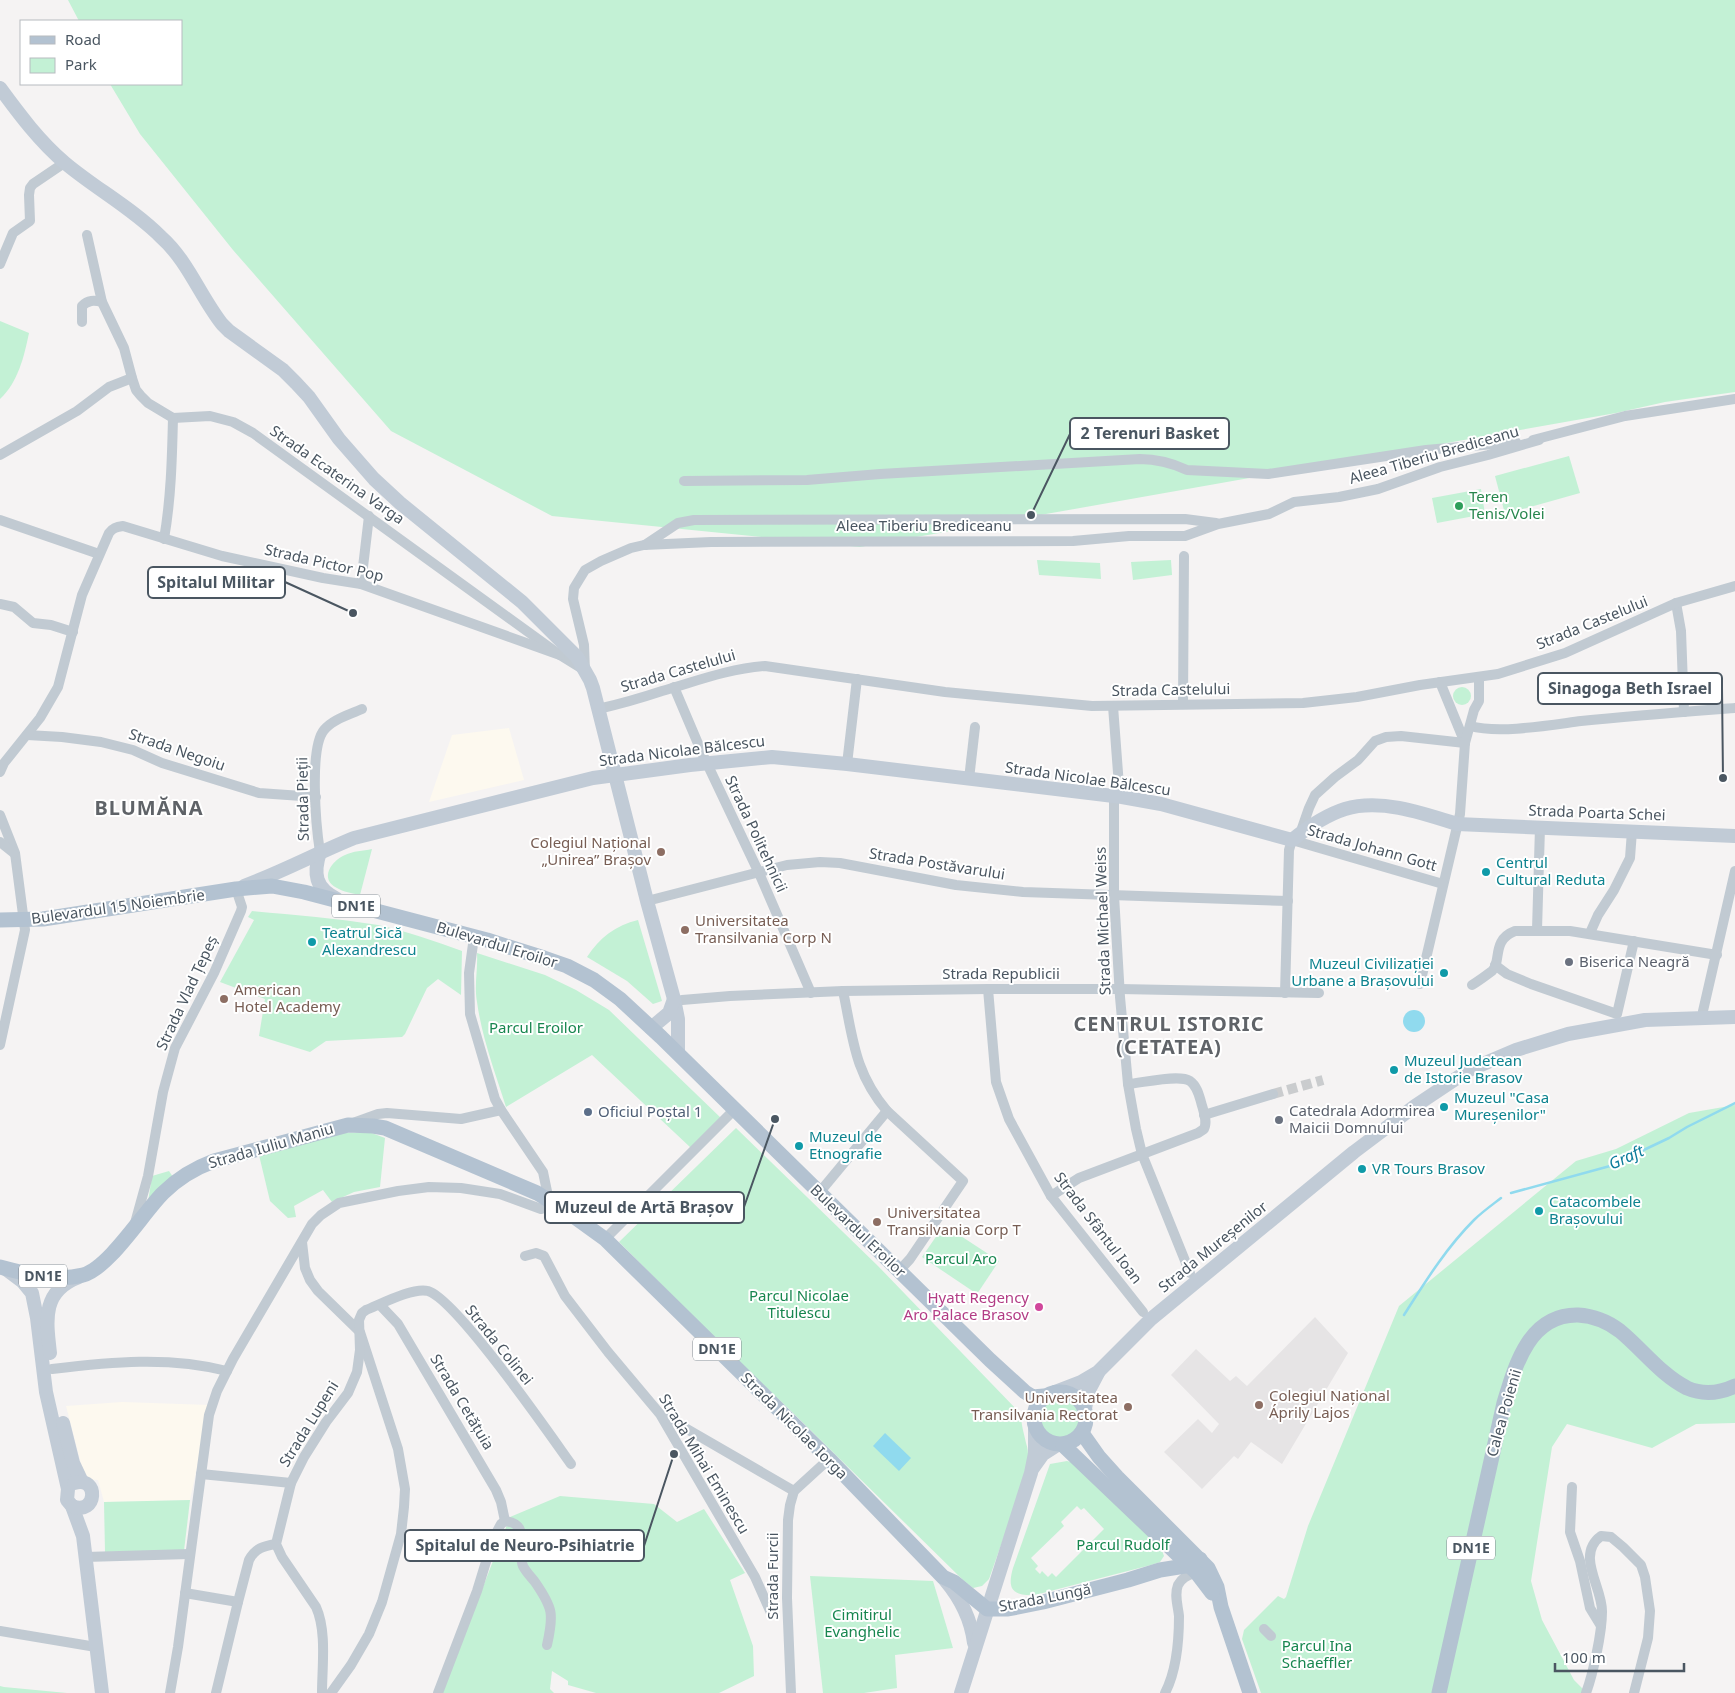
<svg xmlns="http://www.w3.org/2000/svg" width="1735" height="1693" font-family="'Noto Sans',sans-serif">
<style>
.commercial{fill:#fdf9ef}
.education{fill:#e6e4e5}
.green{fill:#c3f1d5;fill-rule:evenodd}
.water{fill:#90daee}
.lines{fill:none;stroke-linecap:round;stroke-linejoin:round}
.stream{stroke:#90daee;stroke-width:2.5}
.street-tunnel{stroke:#caccce;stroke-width:10;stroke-dasharray:10 5;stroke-linecap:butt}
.street{stroke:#c1cad2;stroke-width:10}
.secondary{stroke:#c1cbd6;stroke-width:14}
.primary{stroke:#b3c2d1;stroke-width:15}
.leisure-dot{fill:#2e9e5b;stroke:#fff;stroke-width:2}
.education-dot{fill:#8d6e63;stroke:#fff;stroke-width:2}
.culture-dot{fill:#0f9aa8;stroke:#fff;stroke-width:2}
.worship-dot{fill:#6b7280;stroke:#fff;stroke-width:2}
.service-dot{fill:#5c6f8a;stroke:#fff;stroke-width:2}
.hotel-dot{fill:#d1479c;stroke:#fff;stroke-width:2}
.labels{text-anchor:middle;stroke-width:4;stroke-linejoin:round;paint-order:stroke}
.shield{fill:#fff;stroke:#808990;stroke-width:1}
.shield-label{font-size:14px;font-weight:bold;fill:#4a5661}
.street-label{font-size:15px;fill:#4a5661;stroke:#fff}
.leisure-label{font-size:15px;fill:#27864d;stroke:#fff;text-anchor:start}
.education-label{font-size:15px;fill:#785e54;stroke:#fff;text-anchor:start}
.culture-label{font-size:15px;fill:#0d838f;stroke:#fff;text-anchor:start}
.worship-label{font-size:15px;fill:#5b616d;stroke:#fff;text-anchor:start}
.park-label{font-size:15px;fill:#17864f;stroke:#fff}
.service-label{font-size:15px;fill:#4e5e75;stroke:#fff;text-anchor:start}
.hotel-label{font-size:15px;fill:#b23c85;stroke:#fff;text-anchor:end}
.water-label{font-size:16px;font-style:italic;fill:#0c7c9b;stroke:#fff}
.district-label{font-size:20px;font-weight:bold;letter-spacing:1px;fill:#5f6368;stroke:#fff}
.leader{fill:none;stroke:#4a5661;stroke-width:2}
.callout-dot{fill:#4a5661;stroke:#fff;stroke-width:2}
.callout{fill:#fff;stroke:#4a5661;stroke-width:2}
.callout-label{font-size:16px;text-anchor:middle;font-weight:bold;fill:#4a5661}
</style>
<rect width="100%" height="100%" fill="#f5f3f3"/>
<g class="commercial">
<polygon points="509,728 524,780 429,802 452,735"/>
<polygon points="122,1402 210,1405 190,1500 104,1502 98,1480 85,1479 66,1406"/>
</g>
<polygon class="education" points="1315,1317 1348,1353 1282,1464 1251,1442 1238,1459 1234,1456 1202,1489 1164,1452 1198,1419 1212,1433 1219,1424 1171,1375 1196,1349 1230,1381 1236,1376 1247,1386"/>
<g class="green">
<polygon points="68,0 1735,0 1735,392 1665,402 1616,413 860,547 552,516 391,431 233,250 140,134 110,84 181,84 181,21 79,21"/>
<path d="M0,321l29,12c-5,24 -11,49 -29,66z"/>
<polygon points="1569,456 1580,493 1505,514 1495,476"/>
<polygon points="1481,489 1485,514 1437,523 1432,498"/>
<polygon points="1037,560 1100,563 1101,579 1039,575"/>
<polygon points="1171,560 1172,575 1133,580 1131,562"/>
<circle cx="1462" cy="696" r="9"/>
<path d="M372,849l-12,46c-8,-2 -17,-3 -23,-7 -18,-9 -6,-27 8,-33 8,-4 18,-4 27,-6z"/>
<path d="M252,911c42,4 84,7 126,14 28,6 56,16 84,26l-1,44 -23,-16 -11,9 -22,46 -3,3 -76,4 -16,11 -51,-16 6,-37 -45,-17 34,-62 -6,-3z"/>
<path d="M638,920l24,81 -9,3 -26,-23 -40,-24c12,-19 29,-32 51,-37z"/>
<path d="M477,953l68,22 31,15 33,20 113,109 -31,29 -99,-93 -86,52c-11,-35 -24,-69 -29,-105 -3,-17 1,-32 0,-49z"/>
<polygon points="1735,1105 1735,1423 1696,1424 1652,1448 1567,1424 1552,1447 1531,1581 1542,1620 1574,1680 1587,1693 1261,1693 1242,1639 1244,1630 1278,1596 1284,1599 1286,1597 1308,1526 1399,1306 1576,1161 1616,1149 1689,1113"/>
<path d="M736,1128l142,138 143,148c0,11 3,19 5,29 3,8 2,17 2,26l-39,110 -7,7 -9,2 -10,-8 -173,-170 -66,-63 -105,-105z"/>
<polygon points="369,1132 385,1138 380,1187 354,1192 332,1202 323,1190 294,1206 296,1217 288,1218 270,1201 259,1155 344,1133"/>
<polygon points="169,1171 173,1177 148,1202 152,1176"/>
<polygon points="944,1225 999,1261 977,1294 922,1257"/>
<circle cx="1060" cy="1417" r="20"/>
<path d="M1067,1461l7,2 87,85 3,8 -4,6 -9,3 -116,30c-23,1 -28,-6 -22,-27l37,-104zM1077,1506l4,4 3,-2 20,21 -48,48 -4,-4 -4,4 -6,-6 -2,3 -5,-5 3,-3 -7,-8 33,-32 -3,-4z"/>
<polygon points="560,1496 654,1504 677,1522 704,1509 745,1573 730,1580 753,1646 754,1676 719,1693 596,1693 568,1685 568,1681 552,1671 550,1689 554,1693 442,1693 510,1517"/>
<polygon points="190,1500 184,1551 105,1552 104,1502"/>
<polygon points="810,1576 933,1581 953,1648 895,1655 897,1688 864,1693 823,1693"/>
<polygon points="0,1686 4,1687 67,1693 0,1693"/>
</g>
<g class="water">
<circle cx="1414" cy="1021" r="11"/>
<polygon points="885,1433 911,1458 899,1471 873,1446"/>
</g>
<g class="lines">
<g class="stream">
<polyline points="1511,1193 1610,1166 1669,1138 1687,1127 1735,1103"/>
<path d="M1404,1315c21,-33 42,-67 70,-95 8,-8 18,-15 27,-22"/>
</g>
<polyline class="street-tunnel" points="1273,1094 1323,1080"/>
<g class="street">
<polyline points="87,235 102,302 124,348 132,378 136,390 141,396 148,403 173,418 210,416 233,422 253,433 560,655 581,668"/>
<polyline points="0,264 13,233 30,221 29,195 30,188 33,184 64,163"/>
<path d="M82,322v-16c6,-6 12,-6 20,-4"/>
<polyline points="1533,440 1625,416 1735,399"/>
<polyline points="0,455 77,411 109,387 132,378"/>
<path d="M684,481l123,-1 73,-6 260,-15c17,0 32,4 47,11l81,4 158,-24 90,-8"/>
<polyline points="0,520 99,554"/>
<path d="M164,539c7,-40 8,-80 9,-121"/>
<polyline points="645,545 678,523 694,520 1185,519 1216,523"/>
<polyline points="361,584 369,516"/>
<polyline points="1676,603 1681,631 1684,712"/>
<polyline points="0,604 14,607 33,623 51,625 73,632"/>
<polyline points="585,671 584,645 573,599 574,588 585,570 601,561 631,548 644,545 711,542 1073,541 1129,536 1185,536 1218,524 1269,514 1294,502 1339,497 1378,489 1440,467 1488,455 1539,440"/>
<polyline points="1440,682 1465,743"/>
<polyline points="674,687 702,753 759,873 811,993"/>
<polyline points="1183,704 1184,556"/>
<polyline points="1113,706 1119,786 1118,797"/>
<path d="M598,709c22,-5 43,-11 64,-18 35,-10 65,-22 103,-25l180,26 147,14 211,-3 54,-6 63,-12 78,-11 67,-21 111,-50 59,-17"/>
<path d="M1470,726c30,8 80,-1 111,-5 51,-5 103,-9 154,-13"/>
<polyline points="27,735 62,737 101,742 133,750 162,763 259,793 316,797"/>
<polyline points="847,764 857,679"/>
<path d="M0,772l4,-9 36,-45 18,-31 24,-92 27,-62c4,-5 7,-6 14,-7l99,30 101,22 38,6 199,71"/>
<polyline points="969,779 975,727"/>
<polyline points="1114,797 1114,895 1120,997 1128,1084 1136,1129 1142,1154 1190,1273"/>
<polyline points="0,815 15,853 25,930 0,1045"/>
<polyline points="1300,834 1309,808 1315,795 1335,777 1358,760 1375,741 1386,737 1401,736 1465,743"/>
<polyline points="0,842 14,853"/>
<path d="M320,852c-4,-25 -11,-104 4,-122 9,-11 25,-15 38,-21"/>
<polyline points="647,901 787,865 820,862 840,863 956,885 1023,892 1288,901"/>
<polyline points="1537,930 1540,827"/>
<polyline points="1590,933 1598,915 1614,890 1630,858 1632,831"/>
<polyline points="1495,965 1507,974 1531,984 1617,1014 1634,941"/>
<polyline points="1420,984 1460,814 1465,743 1474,710 1479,701 1479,677"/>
<path d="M1472,985c5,-3 16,-11 20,-14 10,-9 -1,-31 23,-40h55l147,24"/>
<polyline points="988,989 996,1082 1009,1119 1051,1196 1143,1312"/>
<path d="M843,991c10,47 11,81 44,120l76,70 -53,78 -11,12"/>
<polyline points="1285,993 1289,850 1292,840 1443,884"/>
<polyline points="682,1000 730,996 843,991 988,989 1120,989 1319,993"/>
<polyline points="1703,1011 1735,871"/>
<polyline points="1204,1115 1273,1094"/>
<polyline points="353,1123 378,1114 387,1113 461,1119 501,1110"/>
<polyline points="819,1193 887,1111"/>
<path d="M1051,1196l28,-18 119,-45 6,-4c4,-8 -1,-19 -3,-27 -2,-7 -4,-16 -11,-21 -11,-7 -48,2 -62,3"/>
<polyline points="135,1223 148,1176 163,1092 175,1048 214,973 241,911 242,907 236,889"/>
<polyline points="605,1239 734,1110"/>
<polyline points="302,1242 305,1268 310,1280 318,1291 360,1332 398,1449 405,1489 404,1507 401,1534 382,1602 369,1634 351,1665 331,1693"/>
<polyline points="525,1256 536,1253 544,1256 565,1296 608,1352 660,1414 755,1577 771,1613"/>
<polyline points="380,1305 398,1324 496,1490 501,1502 505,1521"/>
<path d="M52,1369c58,-7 117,-13 175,2"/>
<polyline points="661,1414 794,1491"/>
<path d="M201,1474l90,9 -15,61 6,13 34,50c11,24 6,60 6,86"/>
<path d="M291,1483l13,-26 22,-35 22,-29 9,-21 3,-22 -1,-30 3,-7 4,-3c15,-6 47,-23 62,-19 29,9 120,141 143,173"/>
<polyline points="1572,1487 1570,1532 1580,1561 1590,1608 1601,1626"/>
<polyline points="85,1557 189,1554"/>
<polyline points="185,1593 238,1602"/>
<polyline points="1264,1629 1271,1636"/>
<polyline points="0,1631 96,1647"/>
<polyline points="170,1693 178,1647 209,1415 217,1391 233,1359 312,1224 321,1215 339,1203 398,1191 429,1187 461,1188 500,1194 541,1209 546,1207 549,1201 543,1172 501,1110 495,1099 470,1014 469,973 474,937"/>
<path d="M216,1693l22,-91 11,-42c6,-12 15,-14 27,-16"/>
<path d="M438,1693l39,-102 16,-52 8,-15 4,-3c27,3 11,28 18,45 3,6 8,11 12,16 18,26 19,32 12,63"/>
<polyline points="791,1693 787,1598 788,1520 790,1505 794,1491 829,1459"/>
<path d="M1165,1693c12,-23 14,-51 14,-77 -1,-10 -5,-21 -1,-31 4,-8 11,-10 18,-13"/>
<path d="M1586,1693c7,-19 16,-60 16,-81 1,-24 -27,-57 -1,-76l10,1 12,10 18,18 4,12 5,34 -2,27 -14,55"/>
</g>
<g class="secondary">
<path d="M0,88c19,26 40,54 65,75 31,26 67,45 96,74 27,24 39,59 61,87l7,7 54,39 13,13 13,14 30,42 35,40 26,24 122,99 55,55 13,23 3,8 54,213 27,98 4,20v34"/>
<path d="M320,852c-7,22 -5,36 17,47"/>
<path d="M244,886c38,-14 73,-33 110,-48l239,-60 97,-13 82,-8 75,7 275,33 39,7 131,36c15,-12 34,-25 53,-31 35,-11 78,4 112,15l278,12"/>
<polyline points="651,1028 669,1013 674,999"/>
<polyline points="7,1270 23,1282 32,1293 37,1318 46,1392 68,1489 67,1500 72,1506 83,1536 102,1693"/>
<path d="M50,1353c-4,-34 -8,-62 29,-76"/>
<polyline points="1055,1392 1081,1382 1098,1372 1151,1319 1354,1152 1415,1106 1469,1070 1516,1050 1568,1034 1645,1020 1735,1017"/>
<polyline points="1085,1409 1088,1392 1098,1373"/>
<polyline points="63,1423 73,1463 82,1482"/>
<polyline points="1033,1468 1043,1454 1057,1445"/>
<path d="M72,1506c25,11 28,-31 2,-23"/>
<path d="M945,1580c16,19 26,38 29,63"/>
<polyline points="961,1693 1031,1473 1035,1453 1035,1426"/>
</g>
<g class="primary">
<polyline points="0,920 43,919 236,889 272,886 304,892 487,940 544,958 567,966 594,980 620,999 661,1037 990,1360 1025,1392 1033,1397 1044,1396"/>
<path d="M0,1267c26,7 56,15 83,8 26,-7 60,-62 80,-82 15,-15 32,-25 51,-32l134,-36 25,1 12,2 152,65 32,20 36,26 224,220 114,118 11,5 33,27h21l35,-7 85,-22 32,-10 25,-4 15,-7"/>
<circle cx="1060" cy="1418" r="26"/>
<polyline points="1082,1433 1099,1457 1117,1477 1208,1568 1217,1587 1221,1607 1250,1693"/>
<polyline points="1063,1445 1196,1572 1212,1593"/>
<path d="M1439,1693l65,-290c11,-37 25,-89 74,-88 17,1 29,6 42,16 22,18 41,44 67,57 16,7 33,5 48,-2"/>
</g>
</g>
<circle class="leisure-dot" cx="1459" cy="506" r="5"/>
<g class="education-dot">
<circle cx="661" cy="852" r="5"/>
<circle cx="685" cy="930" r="5"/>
<circle cx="224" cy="999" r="5"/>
<circle cx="877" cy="1222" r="5"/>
<circle cx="1259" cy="1405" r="5"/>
<circle cx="1128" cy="1407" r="5"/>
</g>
<g class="culture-dot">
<circle cx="1486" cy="872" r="5"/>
<circle cx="312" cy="942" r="5"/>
<circle cx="1444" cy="973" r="5"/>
<circle cx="1394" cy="1070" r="5"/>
<circle cx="1444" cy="1107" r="5"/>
<circle cx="799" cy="1146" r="5"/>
<circle cx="1362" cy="1169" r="5"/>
<circle cx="1539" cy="1211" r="5"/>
</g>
<g class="worship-dot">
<circle cx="1569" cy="962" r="5"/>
<circle cx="1279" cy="1120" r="5"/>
</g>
<circle class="service-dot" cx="588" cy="1112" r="5"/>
<circle class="hotel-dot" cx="1039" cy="1307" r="5"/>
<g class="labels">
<g class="shield">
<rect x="332" y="894.5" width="48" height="23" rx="4"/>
<rect x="19" y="1264.5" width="48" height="23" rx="4"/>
<rect x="693" y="1337.5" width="48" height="23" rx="4"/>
<rect x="1447" y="1536.5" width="48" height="23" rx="4"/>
</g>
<g class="shield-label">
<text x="356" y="911">DN1E</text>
<text x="43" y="1281">DN1E</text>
<text x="717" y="1354">DN1E</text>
<text x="1471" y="1553">DN1E</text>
</g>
<g class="street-label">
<text transform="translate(1434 455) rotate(-16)" y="5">Aleea Tiberiu Brediceanu</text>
<text transform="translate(337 475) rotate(35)" y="5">Strada Ecaterina Varga</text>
<text x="924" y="531">Aleea Tiberiu Brediceanu</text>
<text transform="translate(324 563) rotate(13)" y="5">Strada Pictor Pop</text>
<text transform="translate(1592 623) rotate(-22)" y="5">Strada Castelului</text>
<text transform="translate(678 671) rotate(-16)" y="5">Strada Castelului</text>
<text transform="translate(1171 690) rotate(-1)" y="5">Strada Castelului</text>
<text transform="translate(177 750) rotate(19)" y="5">Strada Negoiu</text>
<text transform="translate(682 751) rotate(-7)" y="5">Strada Nicolae Bălcescu</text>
<text transform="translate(1088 779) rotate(8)" y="5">Strada Nicolae Bălcescu</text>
<text transform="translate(303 799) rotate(-91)" y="5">Strada Pieții</text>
<text transform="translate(1597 813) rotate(2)" y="5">Strada Poarta Schei</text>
<text transform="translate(756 834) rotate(65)" y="5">Strada Politehnicii</text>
<text transform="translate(1372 848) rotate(16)" y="5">Strada Johann Gott</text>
<text transform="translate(937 864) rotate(9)" y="5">Strada Postăvarului</text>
<text transform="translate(118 907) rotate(-8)" y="5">Bulevardul 15 Noiembrie</text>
<text transform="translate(1103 921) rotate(-92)" y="5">Strada Michael Weiss</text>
<text transform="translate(497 945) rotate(17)" y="5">Bulevardul Eroilor</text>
<text x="1001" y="979">Strada Republicii</text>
<text transform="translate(187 993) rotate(-65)" y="5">Strada Vlad Țepeș</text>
<text transform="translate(271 1146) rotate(-16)" y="5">Strada Iuliu Maniu</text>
<text transform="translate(1098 1228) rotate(53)" y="5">Strada Sfântul Ioan</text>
<text transform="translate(858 1231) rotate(44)" y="5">Bulevardul Eroilor</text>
<text transform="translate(1213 1247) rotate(-39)" y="5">Strada Mureșenilor</text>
<text transform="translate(499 1345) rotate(51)" y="5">Strada Colinei</text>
<text transform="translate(462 1402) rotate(59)" y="5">Strada Cetățuia</text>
<text transform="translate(1504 1413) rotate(-74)" y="5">Calea Poienii</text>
<text transform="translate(309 1424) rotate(-58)" y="5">Strada Lupeni</text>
<text transform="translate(794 1426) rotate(45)" y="5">Strada Nicolae Iorga</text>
<text transform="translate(704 1464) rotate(59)" y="5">Strada Mihai Eminescu</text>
<text transform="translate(773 1576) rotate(-90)" y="5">Strada Furcii</text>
<text transform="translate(1045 1598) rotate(-11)" y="5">Strada Lungă</text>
</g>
<g class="leisure-label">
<text x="1469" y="502">Teren<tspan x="1469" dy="17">Tenis/Volei</tspan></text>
</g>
<g class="education-label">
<text x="651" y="848" text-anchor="end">Colegiul Național<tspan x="651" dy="17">„Unirea” Brașov</tspan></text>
<text x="695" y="926">Universitatea<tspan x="695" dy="17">Transilvania Corp N</tspan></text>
<text x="234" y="995">American<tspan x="234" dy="17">Hotel Academy</tspan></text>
<text x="887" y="1218">Universitatea<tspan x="887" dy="17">Transilvania Corp T</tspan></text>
<text x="1269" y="1401">Colegiul Național<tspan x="1269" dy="17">Áprily Lajos</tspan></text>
<text x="1118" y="1403" text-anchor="end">Universitatea<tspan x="1118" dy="17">Transilvania Rectorat</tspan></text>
</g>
<g class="culture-label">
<text x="1496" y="868">Centrul<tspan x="1496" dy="17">Cultural Reduta</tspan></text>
<text x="322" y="938">Teatrul Sică<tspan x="322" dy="17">Alexandrescu</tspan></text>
<text x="1434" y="969" text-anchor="end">Muzeul Civilizației<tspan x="1434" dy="17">Urbane a Brașovului</tspan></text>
<text x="1404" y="1066">Muzeul Judetean<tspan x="1404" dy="17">de Istorie Brasov</tspan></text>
<text x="1454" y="1103">Muzeul "Casa<tspan x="1454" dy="17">Mureșenilor"</tspan></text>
<text x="809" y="1142">Muzeul de<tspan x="809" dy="17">Etnografie</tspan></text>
<text x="1372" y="1174">VR Tours Brasov</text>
<text x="1549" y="1207">Catacombele<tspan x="1549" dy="17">Brașovului</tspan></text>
</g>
<g class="worship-label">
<text x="1579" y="967">Biserica Neagră</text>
<text x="1289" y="1116">Catedrala Adormirea<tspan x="1289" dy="17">Maicii Domnului</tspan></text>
</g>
<g class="park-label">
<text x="536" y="1033">Parcul Eroilor</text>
<text x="961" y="1264">Parcul Aro</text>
<text x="799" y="1301">Parcul Nicolae<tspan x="799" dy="17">Titulescu</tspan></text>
<text x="1123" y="1550">Parcul Rudolf</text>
<text x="862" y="1620">Cimitirul<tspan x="862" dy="17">Evanghelic</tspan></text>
<text x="1317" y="1651">Parcul Ina<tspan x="1317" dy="17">Schaeffler</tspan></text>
</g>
<g class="service-label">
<text x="598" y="1117">Oficiul Poștal 1</text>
</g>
<g class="hotel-label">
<text x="1029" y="1303">Hyatt Regency<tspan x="1029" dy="17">Aro Palace Brasov</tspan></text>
</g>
<g class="water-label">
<text transform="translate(1626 1157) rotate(-25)" y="6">Graft</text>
</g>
<g class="district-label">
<text x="149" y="815">BLUMĂNA</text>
<text x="1169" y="1031">CENTRUL ISTORIC<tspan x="1169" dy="23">(CETATEA)</tspan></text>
</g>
</g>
<path class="leader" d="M1031 515L1070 434M353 613L285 582M1723 778L1722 688M775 1119L744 1207M674 1454L644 1546"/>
<g class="callout-dot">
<circle cx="1031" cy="515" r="5"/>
<circle cx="353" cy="613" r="5"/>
<circle cx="1723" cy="778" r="5"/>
<circle cx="775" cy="1119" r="5"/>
<circle cx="674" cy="1454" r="5"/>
</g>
<g class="callout">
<rect x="1070" y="418" width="159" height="31" rx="5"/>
<rect x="148" y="567" width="137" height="31" rx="5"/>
<rect x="1538" y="673" width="184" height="31" rx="5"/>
<rect x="545" y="1192" width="199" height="31" rx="5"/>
<rect x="405" y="1530" width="239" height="31" rx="5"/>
</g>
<g class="callout-label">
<text x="1150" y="439">2 Terenuri Basket</text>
<text x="216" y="588">Spitalul Militar</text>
<text x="1630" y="694">Sinagoga Beth Israel</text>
<text x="644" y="1213">Muzeul de Artă Brașov</text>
<text x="525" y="1551">Spitalul de Neuro-Psihiatrie</text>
</g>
<rect x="20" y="20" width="162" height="65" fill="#ffffff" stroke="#b7bbc0"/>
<rect x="30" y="36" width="25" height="8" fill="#b3c2d1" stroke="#b7bbc0"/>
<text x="65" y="45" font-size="15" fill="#4a5661">Road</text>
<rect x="30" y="58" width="25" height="15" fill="#c3f1d5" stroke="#b7bbc0"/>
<text x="65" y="70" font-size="15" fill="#4a5661">Park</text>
<path d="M1555 1663v8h129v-8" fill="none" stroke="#4a5661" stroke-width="2.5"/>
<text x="1562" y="1663" font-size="15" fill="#4a5661" stroke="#ffffff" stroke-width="4" paint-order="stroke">100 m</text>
</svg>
